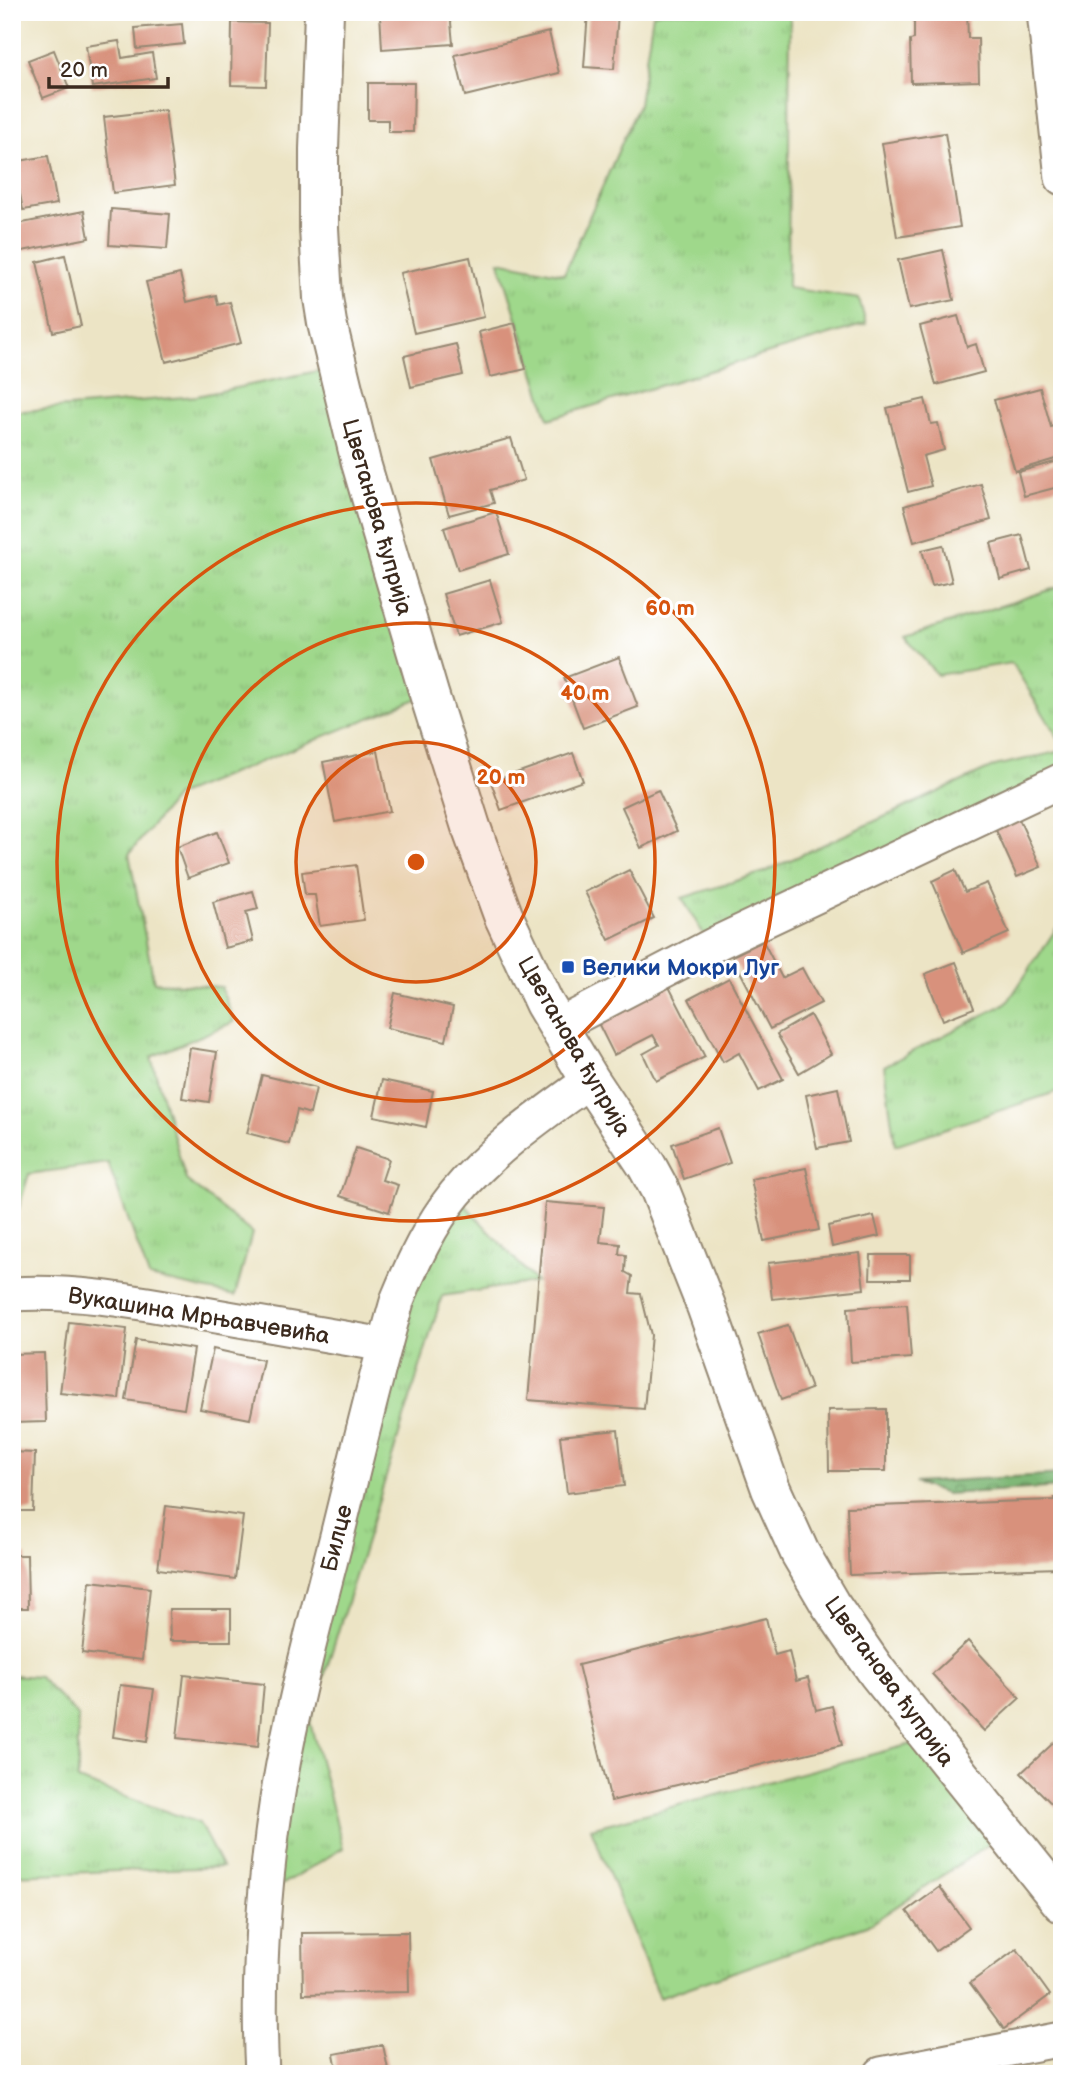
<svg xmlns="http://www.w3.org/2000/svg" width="1074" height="2086" font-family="'Balsamiq Sans',sans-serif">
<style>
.grass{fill:url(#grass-tufts);stroke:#6d8154;stroke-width:2}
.forest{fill:url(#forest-crowns);stroke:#5d714a;stroke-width:2}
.building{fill:#d8917c}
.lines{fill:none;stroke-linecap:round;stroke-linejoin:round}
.street-casing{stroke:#948772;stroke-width:37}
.secondary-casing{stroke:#948772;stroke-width:42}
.street{stroke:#fff;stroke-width:33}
.secondary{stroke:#fff;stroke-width:38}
.ring{fill:none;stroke:#d7540e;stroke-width:3.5}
.transit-dot{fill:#1a4fb4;stroke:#fff;stroke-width:2.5}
.labels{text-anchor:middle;stroke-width:6;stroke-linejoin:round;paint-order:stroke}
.street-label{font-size:23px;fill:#3b2a1e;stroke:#fff}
.transit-label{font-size:23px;font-weight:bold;fill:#164399;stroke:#fff;text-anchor:start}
.centre{fill:#d7540e;stroke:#fff;stroke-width:3.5}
.ring-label{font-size:21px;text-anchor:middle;font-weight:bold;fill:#d7540e;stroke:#fff;stroke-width:6;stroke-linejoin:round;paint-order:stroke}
</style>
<defs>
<pattern id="grass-tufts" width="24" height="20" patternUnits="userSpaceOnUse" patternTransform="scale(1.75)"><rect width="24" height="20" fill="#9fd88b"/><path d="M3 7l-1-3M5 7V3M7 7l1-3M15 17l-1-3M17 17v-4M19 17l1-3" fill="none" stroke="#8aba78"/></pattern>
<pattern id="forest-crowns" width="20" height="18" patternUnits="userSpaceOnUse" patternTransform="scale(1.75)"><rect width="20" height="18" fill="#7fb877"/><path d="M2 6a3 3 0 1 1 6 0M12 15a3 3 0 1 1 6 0" fill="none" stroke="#699661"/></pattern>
</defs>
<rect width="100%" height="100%" fill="#fff"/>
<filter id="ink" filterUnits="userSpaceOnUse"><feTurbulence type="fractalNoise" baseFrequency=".0143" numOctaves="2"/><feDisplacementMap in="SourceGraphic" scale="14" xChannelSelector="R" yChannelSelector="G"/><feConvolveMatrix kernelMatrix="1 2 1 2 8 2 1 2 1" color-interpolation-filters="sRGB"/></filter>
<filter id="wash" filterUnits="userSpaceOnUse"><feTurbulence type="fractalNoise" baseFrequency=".00686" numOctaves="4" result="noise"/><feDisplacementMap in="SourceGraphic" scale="28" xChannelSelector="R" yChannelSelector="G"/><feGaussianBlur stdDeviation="1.57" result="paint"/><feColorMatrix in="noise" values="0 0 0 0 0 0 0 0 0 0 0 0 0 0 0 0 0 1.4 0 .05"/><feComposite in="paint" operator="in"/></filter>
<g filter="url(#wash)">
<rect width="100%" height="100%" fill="#ece4c5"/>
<g class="grass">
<polygon points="661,12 790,12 788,288 859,299 866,324 549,419 499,261 564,274 639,104 653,14"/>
<polygon points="337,367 429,694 176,796 129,854 154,982 221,987 234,1022 151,1057 186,1180 252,1233 235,1296 149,1277 108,1163 29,1174 12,1230 12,412 197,396"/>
<polygon points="1062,586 1062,744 1012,663 937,675 905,637"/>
<polygon points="1062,751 1062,779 704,935 682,898 764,872 995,766"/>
<polygon points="1062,920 1062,1090 895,1145 884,1066 1007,1003"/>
<polygon points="455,1194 536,1282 442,1296 310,1722 343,1848 265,1895 374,1388"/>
<polygon points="12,1675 39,1677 78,1716 78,1780 199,1823 222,1867 12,1875"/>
<polygon points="931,1739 1006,1833 870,1924 659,1998 591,1828"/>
</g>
<polygon class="forest" points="1062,1474 1062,1487 946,1494 915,1483"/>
<g id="blocks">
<g class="building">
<polygon points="380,12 450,12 453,44 382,49"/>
<polygon points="588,12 618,12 614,69 584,67"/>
<polygon points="914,12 967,12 968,38 978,38 979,81 911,83 910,40 914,39"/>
<polygon points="232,22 268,23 266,86 231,85"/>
<polygon points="182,24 184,44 137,49 135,28"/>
<polygon points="549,32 559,73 465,96 455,55"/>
<polygon points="119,41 122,58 152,53 156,78 92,87 86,46"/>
<polygon points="54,50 69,88 43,98 28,60"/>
<polygon points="368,83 414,83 413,132 388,132 388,120 368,120"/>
<polygon points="165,110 175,185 113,193 104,117"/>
<polygon points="945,133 960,227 897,237 882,143"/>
<polygon points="48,156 57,204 23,210 14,162"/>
<polygon points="111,209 170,214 167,249 109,245"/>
<polygon points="84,211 89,238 12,253 12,225"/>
<polygon points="943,250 954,300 909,309 898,260"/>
<polygon points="65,255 81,326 53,332 37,262"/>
<polygon points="470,257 484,317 414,333 400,273"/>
<polygon points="180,274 187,302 216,295 218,305 230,302 241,343 166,362 146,282"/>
<polygon points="958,316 967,347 976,344 984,372 936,385 920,326"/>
<polygon points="515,323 526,369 490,377 479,332"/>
<polygon points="456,344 463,375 411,387 404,356"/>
<polygon points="1040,388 1051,427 1062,424 1062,457 1015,471 994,400"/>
<polygon points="925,399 931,424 938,423 944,450 923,456 931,486 908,492 887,408"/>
<polygon points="511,438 524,480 490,490 494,503 449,515 433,460"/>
<polygon points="1062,460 1062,486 1024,496 1018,472"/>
<polygon points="981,484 991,520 914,542 904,506"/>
<polygon points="496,512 509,554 458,570 444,528"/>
<polygon points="1022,535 1031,570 1000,579 991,543"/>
<polygon points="943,545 952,582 932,586 922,550"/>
<polygon points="490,580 503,622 456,636 443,594"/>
<polygon points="619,657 638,707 583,728 564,678"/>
<polygon points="378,751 390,811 335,822 323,762"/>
<polygon points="573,753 583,781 501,810 491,782"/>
<polygon points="658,790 677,831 641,848 622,807"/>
<polygon points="1018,817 1041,867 1017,877 995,828"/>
<polygon points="217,832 229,863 188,878 177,847"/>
<polygon points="356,865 364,920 320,926 315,895 305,895 302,872"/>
<polygon points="629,870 654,918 609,940 585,892"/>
<polygon points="955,870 965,892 987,883 1009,933 963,953 932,881"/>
<polygon points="253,891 258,909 246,912 253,941 225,948 213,902"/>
<polygon points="763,941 782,978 802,968 821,1003 770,1029 732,956"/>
<polygon points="956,962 974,1008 943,1020 925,974"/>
<polygon points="664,977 705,1057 656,1081 643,1054 659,1045 653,1035 614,1055 593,1013"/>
<polygon points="729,978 783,1079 759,1091 739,1053 723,1062 689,999"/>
<polygon points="395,993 453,1007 446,1041 387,1028"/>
<polygon points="810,1015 831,1054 799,1073 777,1034"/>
<polygon points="190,1048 217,1052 209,1102 182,1098"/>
<polygon points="262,1075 316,1088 310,1114 297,1110 289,1144 247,1133"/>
<polygon points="382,1080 433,1091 426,1127 374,1116"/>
<polygon points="838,1088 849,1142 817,1148 806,1095"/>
<polygon points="718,1128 730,1163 684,1179 672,1144"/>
<polygon points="356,1148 389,1159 382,1180 398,1185 389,1212 340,1196"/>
<polygon points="806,1168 819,1230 764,1241 751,1179"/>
<polygon points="545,1202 604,1207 600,1242 620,1244 619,1254 626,1255 625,1272 632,1276 630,1293 641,1294 651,1335 644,1409 528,1400"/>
<polygon points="874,1216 879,1236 832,1247 828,1226"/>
<polygon points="860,1253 864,1289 772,1299 768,1263"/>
<polygon points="871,1255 910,1255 910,1279 870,1279"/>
<polygon points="907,1304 911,1358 851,1362 848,1308"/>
<polygon points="69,1322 127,1329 119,1399 60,1393"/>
<polygon points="788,1325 811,1389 781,1400 758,1334"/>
<polygon points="136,1340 194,1349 184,1409 126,1400"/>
<polygon points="213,1349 263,1360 250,1419 200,1409"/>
<polygon points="44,1353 46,1422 12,1423 12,1354"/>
<polygon points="886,1409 886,1471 829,1471 828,1410"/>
<polygon points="618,1430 624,1486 567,1493 560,1436"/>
<polygon points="12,1452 35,1453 33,1511 12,1511"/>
<polygon points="1055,1498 1062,1498 1062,1573 1058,1568 850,1575 847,1507 1056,1500"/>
<polygon points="166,1506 243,1516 235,1579 158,1569"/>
<polygon points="12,1555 27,1555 28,1608 12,1608"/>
<polygon points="90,1581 150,1588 142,1660 82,1653"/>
<polygon points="169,1609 231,1609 231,1641 170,1641"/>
<polygon points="766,1618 775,1655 789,1651 796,1681 808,1678 816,1710 832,1706 842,1745 611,1801 578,1665"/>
<polygon points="968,1641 1020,1698 984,1731 932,1674"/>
<polygon points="184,1675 264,1684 258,1747 177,1738"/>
<polygon points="120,1685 154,1689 147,1742 113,1737"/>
<polygon points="1062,1735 1062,1803 1056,1808 1021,1773"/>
<polygon points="940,1887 969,1927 936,1951 907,1911"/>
<polygon points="408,1932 409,1992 303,1994 302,1933"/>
<polygon points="1017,1949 1050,1995 1004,2029 970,1983"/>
<polygon points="383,2045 389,2074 338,2074 334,2054"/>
</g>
</g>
</g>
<g filter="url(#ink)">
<use href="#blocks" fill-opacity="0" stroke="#948772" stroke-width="2"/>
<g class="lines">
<g class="street-casing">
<g id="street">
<polyline points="1044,12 1062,178"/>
<polyline points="558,1026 719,942 1062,780"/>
<path d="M12,1294c64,-4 125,8 187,19 62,11 124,21 186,32"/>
<path d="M262,2074c-5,-92 1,-184 15,-275 14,-88 37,-174 59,-259 20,-81 39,-162 62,-242 15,-36 32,-73 57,-104 38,-46 87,-79 135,-114"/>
<polyline points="881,2074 1062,2039"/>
</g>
</g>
<g class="secondary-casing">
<polyline id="secondary" points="324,12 319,149 319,228 323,298 327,323 361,463 429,694 471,827 503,915 544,1003 590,1080 647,1166 660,1190 706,1306 771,1489 800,1553 830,1604 877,1672 1062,1903"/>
</g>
<use href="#street" class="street"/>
<use href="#secondary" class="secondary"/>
</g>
</g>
<circle cx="416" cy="862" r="120" fill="#d7540e" fill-opacity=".12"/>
<g class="ring">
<circle cx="416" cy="862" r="120"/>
<circle cx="416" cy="862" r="239"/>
<circle cx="416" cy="862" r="359"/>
</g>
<rect class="transit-dot" x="561" y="960" width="14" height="14" rx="3.5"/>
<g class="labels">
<g class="street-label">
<text transform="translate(378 517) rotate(74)" y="8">Цветанова ћуприја</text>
<text transform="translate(575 1046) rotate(60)" y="8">Цветанова ћуприја</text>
<text transform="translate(199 1315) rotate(9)" y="8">Вукашина Мрњавчевића</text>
<text transform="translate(336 1538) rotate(-76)" y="8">Билце</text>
<text transform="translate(890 1681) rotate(54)" y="8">Цветанова ћуприја</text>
</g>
<g class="transit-label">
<text x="582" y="975">Велики Мокри Луг</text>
</g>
</g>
<circle cx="416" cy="862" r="10" class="centre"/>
<g class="ring-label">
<text x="670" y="615">60 m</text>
<text x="585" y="700">40 m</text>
<text x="501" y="784">20 m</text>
</g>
<rect width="1074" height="2086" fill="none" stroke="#fff" stroke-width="42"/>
<path d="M49 77v10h119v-10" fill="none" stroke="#3b2a1e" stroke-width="3.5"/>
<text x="60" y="77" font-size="21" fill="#3b2a1e" stroke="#ffffff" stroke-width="5" paint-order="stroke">20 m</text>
</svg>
